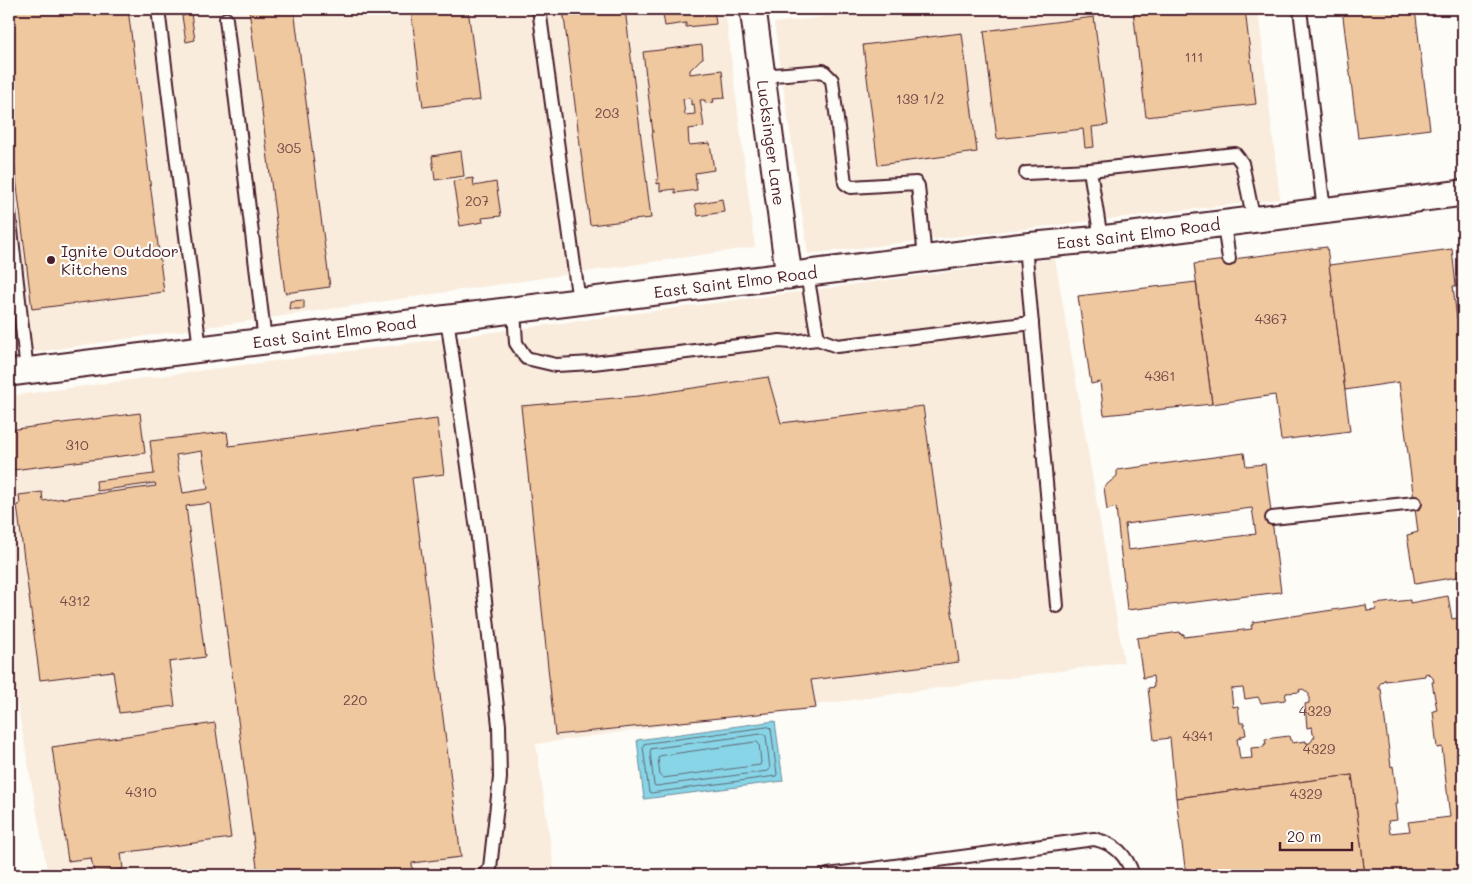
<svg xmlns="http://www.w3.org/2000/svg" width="1472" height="884" font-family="Mali,sans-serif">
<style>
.built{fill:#f9ecdd}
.water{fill:#87d5e6;stroke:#6f8c9b}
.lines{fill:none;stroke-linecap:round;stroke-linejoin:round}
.shore{stroke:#626876;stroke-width:1}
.building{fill:#efc89f;stroke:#4a1f2b;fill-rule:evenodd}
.lane-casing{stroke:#4a1f2b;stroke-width:16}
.street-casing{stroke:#4a1f2b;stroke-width:29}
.lane{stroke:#fdfcf7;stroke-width:12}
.street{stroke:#fdfcf7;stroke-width:25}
.poi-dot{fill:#4a1f2b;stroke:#fdfcf7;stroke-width:2}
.labels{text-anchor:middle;stroke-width:4.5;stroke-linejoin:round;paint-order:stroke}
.number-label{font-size:14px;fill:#734948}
.street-label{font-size:16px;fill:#4a1f2b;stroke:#fdfcf7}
.poi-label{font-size:16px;fill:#4a1f2b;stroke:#fdfcf7;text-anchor:start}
</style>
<rect width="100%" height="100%" fill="#fdfcf7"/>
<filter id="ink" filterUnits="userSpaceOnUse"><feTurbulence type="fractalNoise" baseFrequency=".02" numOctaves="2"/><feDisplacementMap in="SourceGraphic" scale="10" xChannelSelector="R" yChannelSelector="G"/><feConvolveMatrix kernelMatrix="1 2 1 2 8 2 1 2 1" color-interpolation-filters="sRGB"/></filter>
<g filter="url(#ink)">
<g class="built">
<polygon points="9,9 725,9 755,247 9,356"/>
<polygon points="890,9 1258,9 1280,199 808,254 774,23"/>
<polygon points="1055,258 1124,662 536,744 555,875 48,875 9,658 9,396"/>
</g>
<polygon class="water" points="775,721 783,781 644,799 637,740"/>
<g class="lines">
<g class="shore">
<polygon points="769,727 771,729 777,774 776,776 651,793 649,792 643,747 644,744"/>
<polygon points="763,734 766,736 770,769 768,771 656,786 654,785 650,752 651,749"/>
<polygon points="757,742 759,744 761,762 760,765 663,778 660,776 658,758 660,756"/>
</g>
</g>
<g class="building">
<polygon points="9,9 128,9 164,292 32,309 9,121"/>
<polygon points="249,9 294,9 330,287 285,293"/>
<polygon points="411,9 468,9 480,100 423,107"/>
<polygon points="563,9 625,9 651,218 590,225"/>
<polygon points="662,9 714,9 716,24 686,27 686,23 665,26"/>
<polygon points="801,9 834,9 802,13"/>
<polygon points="1142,9 1245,9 1256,104 1146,117 1133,10"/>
<polygon points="1342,9 1415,9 1430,129 1358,138"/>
<polygon points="191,14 195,40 186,42 182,16"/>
<polygon points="1094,17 1108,125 1092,127 1094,147 1085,148 1083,129 997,139 984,31"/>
<polygon points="962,33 977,152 878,165 863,45"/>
<path d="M702,45l1,13 -2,1 -11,11v4l32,-4 3,28 -12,1 1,3 -9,1v-3h-5l4,27 -16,2 1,16 21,-2 4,27 -19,3 2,17 -22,3v-4l-15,2v-8l-3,1v-5h1l-6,-46h1l-10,-81zM691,98v7l3,-1 1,10 -10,1 -2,-16z"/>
<polygon points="461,151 464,176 435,180 432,156"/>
<polygon points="473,178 474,186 496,182 501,216 482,218 483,222 460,226 453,181"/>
<polygon points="722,199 724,212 698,216 695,204"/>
<polygon points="1327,247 1350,431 1281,440 1275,395 1212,404 1194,264"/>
<polygon points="1452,249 1456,286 1453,286 1457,319 1461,317 1463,339 1463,354 1461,354 1463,369 1463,576 1415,584 1407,535 1418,532 1399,382 1345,390 1329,265"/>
<polygon points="1196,282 1212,404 1104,415 1100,382 1091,384 1078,296"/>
<polygon points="304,300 304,309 289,309 290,301"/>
<polygon points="768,377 781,423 923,406 959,662 811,680 816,708 555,735 521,406 639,396"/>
<polygon points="140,413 145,453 13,470 9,430"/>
<path d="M437,419l7,55 -32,4 49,379 -49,6 1,12h-155l-48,-372 -24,3 19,151 -36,5 6,44 -56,7 -6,-42 -73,9 -23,-175 3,-1 -1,-9 23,-3 1,9 113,-15 -1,-3 -58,8 -1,-10 58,-7 -4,-33 77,-9 2,14zM202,451l6,38 -25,4 -7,-38z"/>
<path d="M1244,453l2,13 19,-2 16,128 -154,18 -11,-103 -9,3 -3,-23 13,-11v-6zM1252,508l4,26 -128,16 -3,-26z"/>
<path d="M1448,596l4,23 11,-2v258h-98l-13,-100 -176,23 -6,-60 -16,2 -6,-52 6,-1 -1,-11 -10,2 -6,-40 43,-6 1,3 3,-1v3l68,-8 -1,-4h2v-3l113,-17 1,6 9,-1 -1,-6 35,-4v3zM1428,673l5,5 1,4h-2l5,28 -4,1 4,37 5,-1 8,70 -42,5 2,9 -20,2 -2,-12 9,-1 -2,-16h3l-5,-38 -2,1 -10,-78h-2v-4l6,-6v2l40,-5v-2zM1243,688l2,11 13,-2 3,6 24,-3 1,-7 14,-1 -1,-2 4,-1 6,5v9l-4,1 2,24 5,-1 1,7h1l1,2 -5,7h-4v-2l-14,2v-3h-2l-1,-4 -24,3 1,5h-2v3l-13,1 1,10 -12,1 -3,-20 4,-1v-2l5,-1 -2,-12h-4l-2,-17 -5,1 -2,-18z"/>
<polygon points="215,723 231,838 121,853 123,869 94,873 91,858 68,861 52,747"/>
<polygon points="1352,775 1365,875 1186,875 1176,798"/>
</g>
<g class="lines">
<g class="lane-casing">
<g id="lane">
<polyline points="158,9 200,349"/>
<polyline points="539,9 579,302"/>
<polyline points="1300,9 1324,211"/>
<polyline points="226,19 265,341"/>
<polyline points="762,76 823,71 832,80 845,183 851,187 916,183 918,186 925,259"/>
<polyline points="1026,173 1090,170"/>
<polyline points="9,212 27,371"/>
<polyline points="1224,225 1229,259"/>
<polyline points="1101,239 1090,170 1235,154 1242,163 1254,221"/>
<polyline points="1025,246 1057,606"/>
<polyline points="807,274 818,339"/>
<polyline points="514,310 516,343 526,358 556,365 593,363 780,341 790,342 818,339 837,346 1032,323"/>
<polyline points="447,318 477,530 499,725 500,778 490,868 484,875"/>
<polyline points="1272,518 1415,503"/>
<path d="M828,875l266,-36c21,5 32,15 39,36"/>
</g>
</g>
<g class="street-casing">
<g id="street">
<path id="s1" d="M753,9l36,267"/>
<path id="s2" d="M9,373l1016,-127 76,-7 362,-46"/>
</g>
</g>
<use href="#lane" class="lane"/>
<use href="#street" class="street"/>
</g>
</g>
<circle class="poi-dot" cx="51" cy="260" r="5"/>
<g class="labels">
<g class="number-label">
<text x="1194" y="62">111</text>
<text x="920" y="104">139 1/2</text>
<text x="607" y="118">203</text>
<text x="289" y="153">305</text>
<text x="477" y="206">207</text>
<text x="1271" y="324">4367</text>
<text x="1160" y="381">4361</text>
<text x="77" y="450">310</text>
<text x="75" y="606">4312</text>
<text x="355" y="705">220</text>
<text x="1315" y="716">4329</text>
<text x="1198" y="741">4341</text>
<text x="1319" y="754">4329</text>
<text x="141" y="797">4310</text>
<text x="1306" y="799">4329</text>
</g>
<g class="street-label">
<text dy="6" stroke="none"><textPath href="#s1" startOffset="135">Lucksinger Lane</textPath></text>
<text dy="6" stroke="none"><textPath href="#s2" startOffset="1138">East Saint Elmo Road</textPath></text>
<text dy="6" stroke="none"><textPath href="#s2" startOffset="732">East Saint Elmo Road</textPath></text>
<text dy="6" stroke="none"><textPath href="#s2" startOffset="328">East Saint Elmo Road</textPath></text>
</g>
<g class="poi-label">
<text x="61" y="257">Ignite Outdoor<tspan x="61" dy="18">Kitchens</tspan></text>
</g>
</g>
<rect width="1472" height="884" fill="none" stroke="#fdfcf7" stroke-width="30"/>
<rect x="15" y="15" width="1442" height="854" fill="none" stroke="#4a1f2b" stroke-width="2" filter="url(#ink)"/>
<path d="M1280 842v8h72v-8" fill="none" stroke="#4a1f2b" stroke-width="2.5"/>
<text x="1287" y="842" font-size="15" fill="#4a1f2b" stroke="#fdfcf7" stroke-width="4" paint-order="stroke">20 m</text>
</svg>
